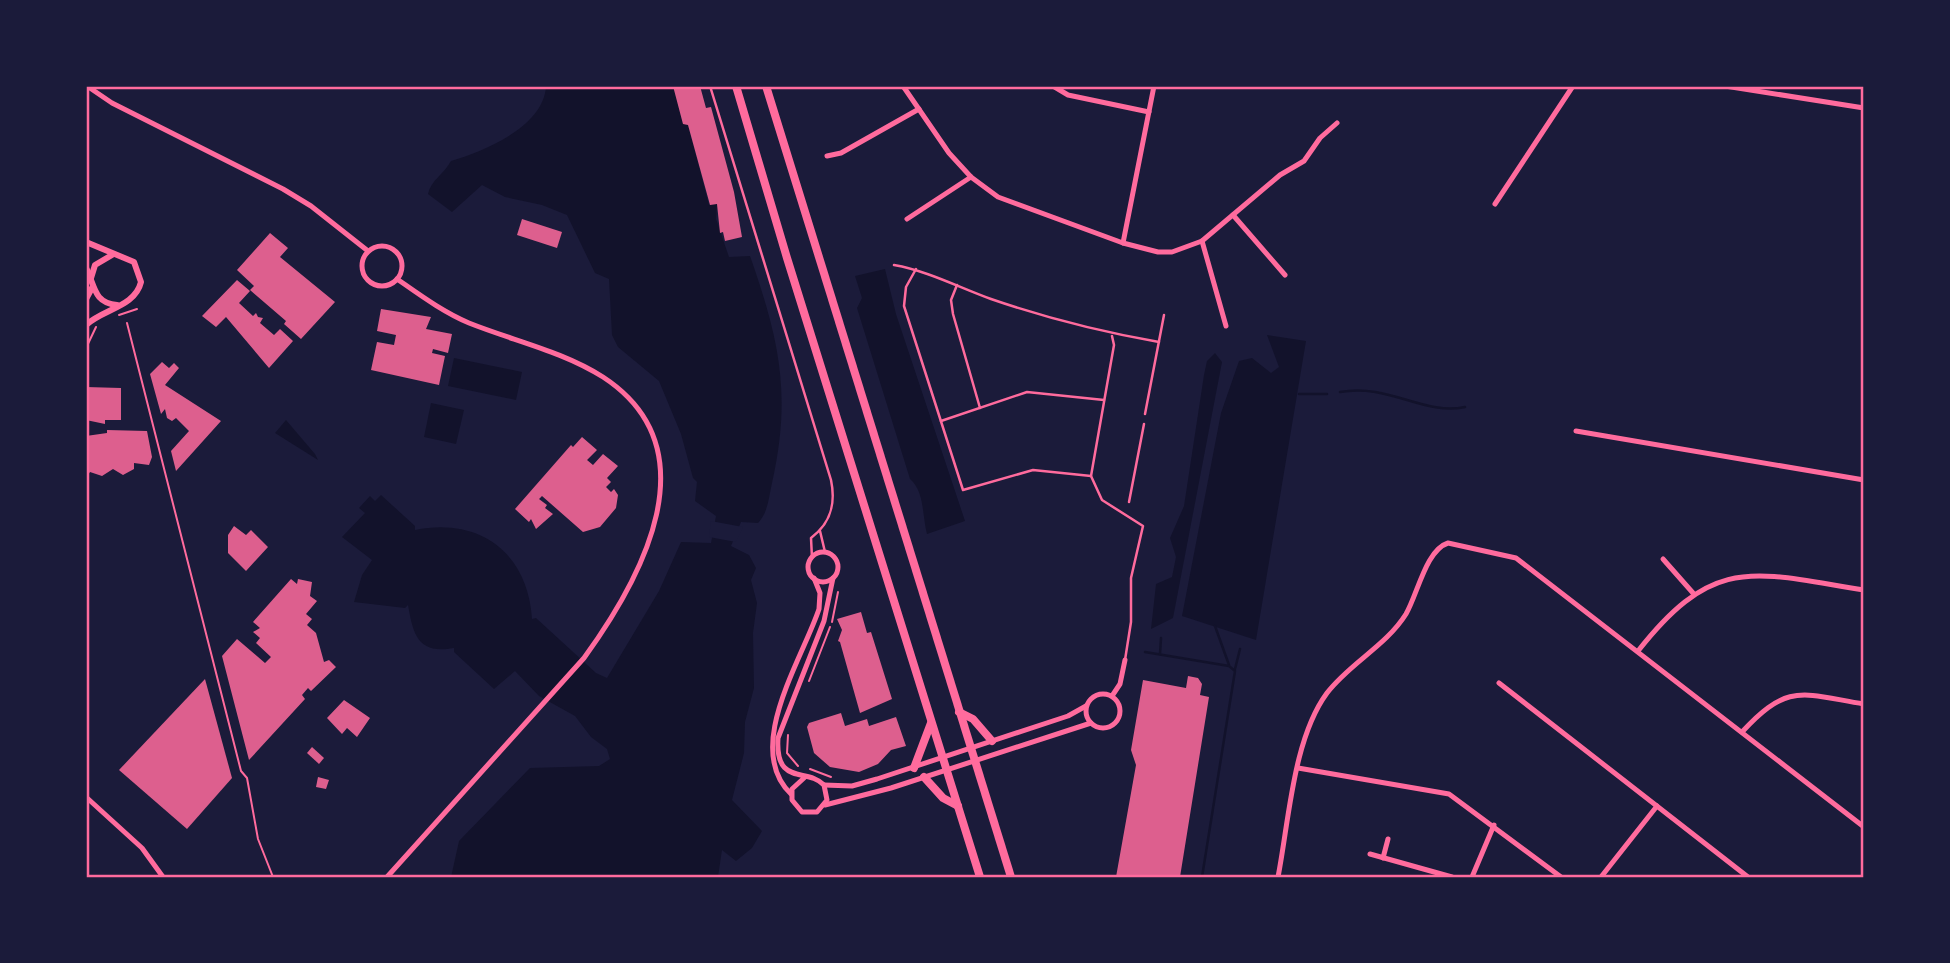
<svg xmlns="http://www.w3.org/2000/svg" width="1950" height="963" font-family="Manrope,sans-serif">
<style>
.water{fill:#12122b}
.pier{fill:#1b1b3a}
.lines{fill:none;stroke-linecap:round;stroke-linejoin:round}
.stream{stroke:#12122b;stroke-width:2.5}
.building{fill:#dd5f8e}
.path{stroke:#ff6b9d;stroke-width:2}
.service{stroke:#ff6b9d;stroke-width:2.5}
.minor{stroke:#ff6b9d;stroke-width:5}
.tertiary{stroke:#ff6b9d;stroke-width:6}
.primary{stroke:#ff6b9d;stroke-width:8}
.neatline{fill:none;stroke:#ff6b9d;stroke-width:2.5}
</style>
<rect width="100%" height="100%" fill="#1b1b3a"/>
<g class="water">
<path d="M546,86h127l10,38 5,1 21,80 8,-1 -1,15 13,38 21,-1c29,83 42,138 22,227 -3,13 -4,30 -14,40l-17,-1 -10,24 18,9 7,13 -5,12 6,23 -4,30 1,55 -9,34 -1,31 -12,47 30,31 -10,17 -16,13 -14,-11 -4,27h-267l8,-36 71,-73 69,-2 11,-7 -3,-10 -16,-12 -16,-21 -36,-20 -24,-25 -21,18 -40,-37v-4c-37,7 -41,-15 -46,-43l-3,3 -51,-6 8,-27 10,-15 -30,-23 23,-24 -6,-5 11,-12 5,5 6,-6 34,31v4c65,-13 113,23 117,89l4,-1 60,55 11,5 52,-87 22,-49 30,1 5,-27 -21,-15 2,-19 -4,-4 -12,-44 -22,-53 -41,-34 -6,-12 -3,-56 -14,-6 -28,-58 -25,-10 -37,-8 -23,-12 -30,27 -24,-18c3,-14 16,-20 23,-33 33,-10 93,-34 95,-75z"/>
<path d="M885,269l11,45 69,207 -38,13c-5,-18 -2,-42 -17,-55l-53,-171 5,-10 -7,-22z"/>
<polygon points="1267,335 1306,341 1256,640 1182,616 1221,413 1239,361 1252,358 1271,373 1279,367"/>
<polygon points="1215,353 1222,362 1173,618 1151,629 1156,584 1172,577 1176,557 1170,538 1184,506 1204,375 1207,361"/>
<polygon points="454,358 522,372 516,400 448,386"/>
<polygon points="431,403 464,410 456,444 424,437"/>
<polygon points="286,420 315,454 318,460 275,433"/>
</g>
<polygon class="pier" points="711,521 743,527 736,542 709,537"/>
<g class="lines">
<g class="stream">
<path d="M1340,392c49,-9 84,24 125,15"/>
<polyline points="1299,394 1327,394"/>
<polyline points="1215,626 1229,665"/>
<polyline points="1145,652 1229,666 1235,671 1202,877"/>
<polyline points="1160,654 1161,638"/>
<polyline points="1235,669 1240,649"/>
</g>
</g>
<g class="building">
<polygon points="673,86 700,86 706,108 711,107 734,192 742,237 725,241 723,232 720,233 717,204 710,205 688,125 683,124"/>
<polygon points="522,219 562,232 557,248 517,235"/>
<polygon points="270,233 288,248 280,257 335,302 301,339 284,324 286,321 250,290 254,286 237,270"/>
<polygon points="237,280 250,291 239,303 253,316 256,313 258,317 263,318 260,323 274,335 280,329 293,341 269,368 226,317 216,327 202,316"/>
<polygon points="381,309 431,317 426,329 452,334 448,353 433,349 432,353 445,356 439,385 371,370 377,342 394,345 396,335 377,331"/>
<polygon points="162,362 169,368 174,363 179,368 165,385 221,421 176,471 171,451 189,431 176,418 172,421 167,418 165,409 161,414 150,374"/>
<polygon points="86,387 121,388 121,420 105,420 105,424 86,420"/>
<polygon points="107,430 147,431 152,457 149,465 134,463 134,469 123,475 113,469 102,476 90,472 86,478 86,436 107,433"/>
<polygon points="582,437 597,450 587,460 593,465 603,454 618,466 607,478 611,482 606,487 611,492 614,489 618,495 616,508 600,527 583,532 542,496 539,499 547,505 545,508 553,514 536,529 531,519 529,522 515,509 571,445 573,447"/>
<polygon points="234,526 246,535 251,530 268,547 246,571 228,553 228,535"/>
<polygon points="291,579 297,584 298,579 312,582 310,596 317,601 306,614 312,619 307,625 316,633 324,662 329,660 336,667 311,691 308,688 302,695 305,699 249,760 222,656 237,639 265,663 271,657 256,643 260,638 253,632 260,628 253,622"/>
<polygon points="861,612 867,633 871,632 892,699 860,713 840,642 838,641 842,630 837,619"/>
<polygon points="1188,676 1198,678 1202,684 1200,695 1209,697 1180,877 1116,877 1136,765 1131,750 1143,680 1186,688"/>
<polygon points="205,679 232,778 187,829 119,770"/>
<polygon points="344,700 370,718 357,737 347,728 342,734 327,718"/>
<polygon points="841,713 845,726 867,719 869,726 896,717 906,746 891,750 878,764 859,772 830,767 814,753 807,727 809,723"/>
<polygon points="312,747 324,758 319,764 307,753"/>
<polygon points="318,777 329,780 326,789 316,787"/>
</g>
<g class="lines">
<g class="path">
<polyline points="119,315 137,309"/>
<polyline points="127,323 241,771 247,778 258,839 273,877"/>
<polyline points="86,348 96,327"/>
<polyline points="832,622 838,592"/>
<polyline points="809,681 830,627"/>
<polyline points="788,735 787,753 798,766"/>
<polyline points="810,769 831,777"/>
</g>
<g class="service">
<path d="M710,86l121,394c5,24 0,43 -20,58l1,20"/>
<path d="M894,265c34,6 64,22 97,34 55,19 111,33 168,43"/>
<polyline points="916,269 906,287 904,306 963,490 1033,470 1091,476"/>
<polyline points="957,285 951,300 953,314 980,408"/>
<polyline points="1112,336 1114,345 1091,476 1102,500 1143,526 1131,578 1131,622 1125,660"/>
<polyline points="1145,414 1164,315"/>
<polyline points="941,421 1027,392 1104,400"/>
<polyline points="1129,502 1144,424"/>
<polyline points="820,531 825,552"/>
</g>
<g class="minor">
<polyline points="87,86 112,103 283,189 311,206 368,251"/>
<polyline points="903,86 949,153 971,177 998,197 1123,243 1158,252 1172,252 1202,241 1280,175 1304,161 1320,138 1337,123"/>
<polyline points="1053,86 1068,95 1149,112"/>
<polyline points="1725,86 1864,108"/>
<polyline points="827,156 841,153 919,109"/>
<polyline points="1495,204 1573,86"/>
<polyline points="1233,215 1285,275"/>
<polyline points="907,219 971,177"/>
<polyline points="1202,241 1226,326"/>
<polyline points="1123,243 1154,86"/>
<circle cx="382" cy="266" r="20"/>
<polyline points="1576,431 1864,480"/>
<circle cx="823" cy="567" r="15"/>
<polyline points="1663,559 1693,593"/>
<path d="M1638,651c77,-98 116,-78 226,-61"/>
<polyline points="1499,683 1748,877"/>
<circle cx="1103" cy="711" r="17"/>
<polyline points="1112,696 1120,684 1125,660"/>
<path d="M1742,732c46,-50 60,-38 122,-28"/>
<polyline points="1298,768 1449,794 1561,877"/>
<path d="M804,778l-12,11v11l10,12h15l10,-12 -3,-15c-17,-18 -49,2 -46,-47l46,-117 9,-43"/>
<polyline points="824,785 852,786 877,779 1068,716 1086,706"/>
<path d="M791,794c-48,-46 11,-134 28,-185l1,-16 -6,-15"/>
<polyline points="86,797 142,848 163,877"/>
<polyline points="825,805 891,788 1091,723"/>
<polyline points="1370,854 1452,877"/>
<polyline points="1383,858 1388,839"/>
<path d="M387,877l197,-219c58,-80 129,-209 19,-281 -41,-26 -89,-36 -134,-54 -26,-11 -49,-28 -72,-44"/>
<path d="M1278,877c11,-56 15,-138 49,-184 23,-30 59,-47 79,-79 12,-21 20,-64 42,-71l68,15 348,269"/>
<polyline points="1472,877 1494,825"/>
<polyline points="1601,877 1657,806"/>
</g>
<g class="tertiary">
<path d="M86,242l48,20 7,20c-6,25 -38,27 -55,43"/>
<path d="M86,268c9,17 7,35 31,37"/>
<polyline points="91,278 95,265 112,255"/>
<polyline points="86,299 92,288"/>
</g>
<g class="primary">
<polyline points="736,86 787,258 980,877"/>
<polyline points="766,86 1011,877"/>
<polyline points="959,712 973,719 992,741"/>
<polyline points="914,768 931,723"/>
<polyline points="924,777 943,798 958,806"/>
</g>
</g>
<rect width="1950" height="963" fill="none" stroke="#1b1b3a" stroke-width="175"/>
<rect x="88" y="88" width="1774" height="788" class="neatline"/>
</svg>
